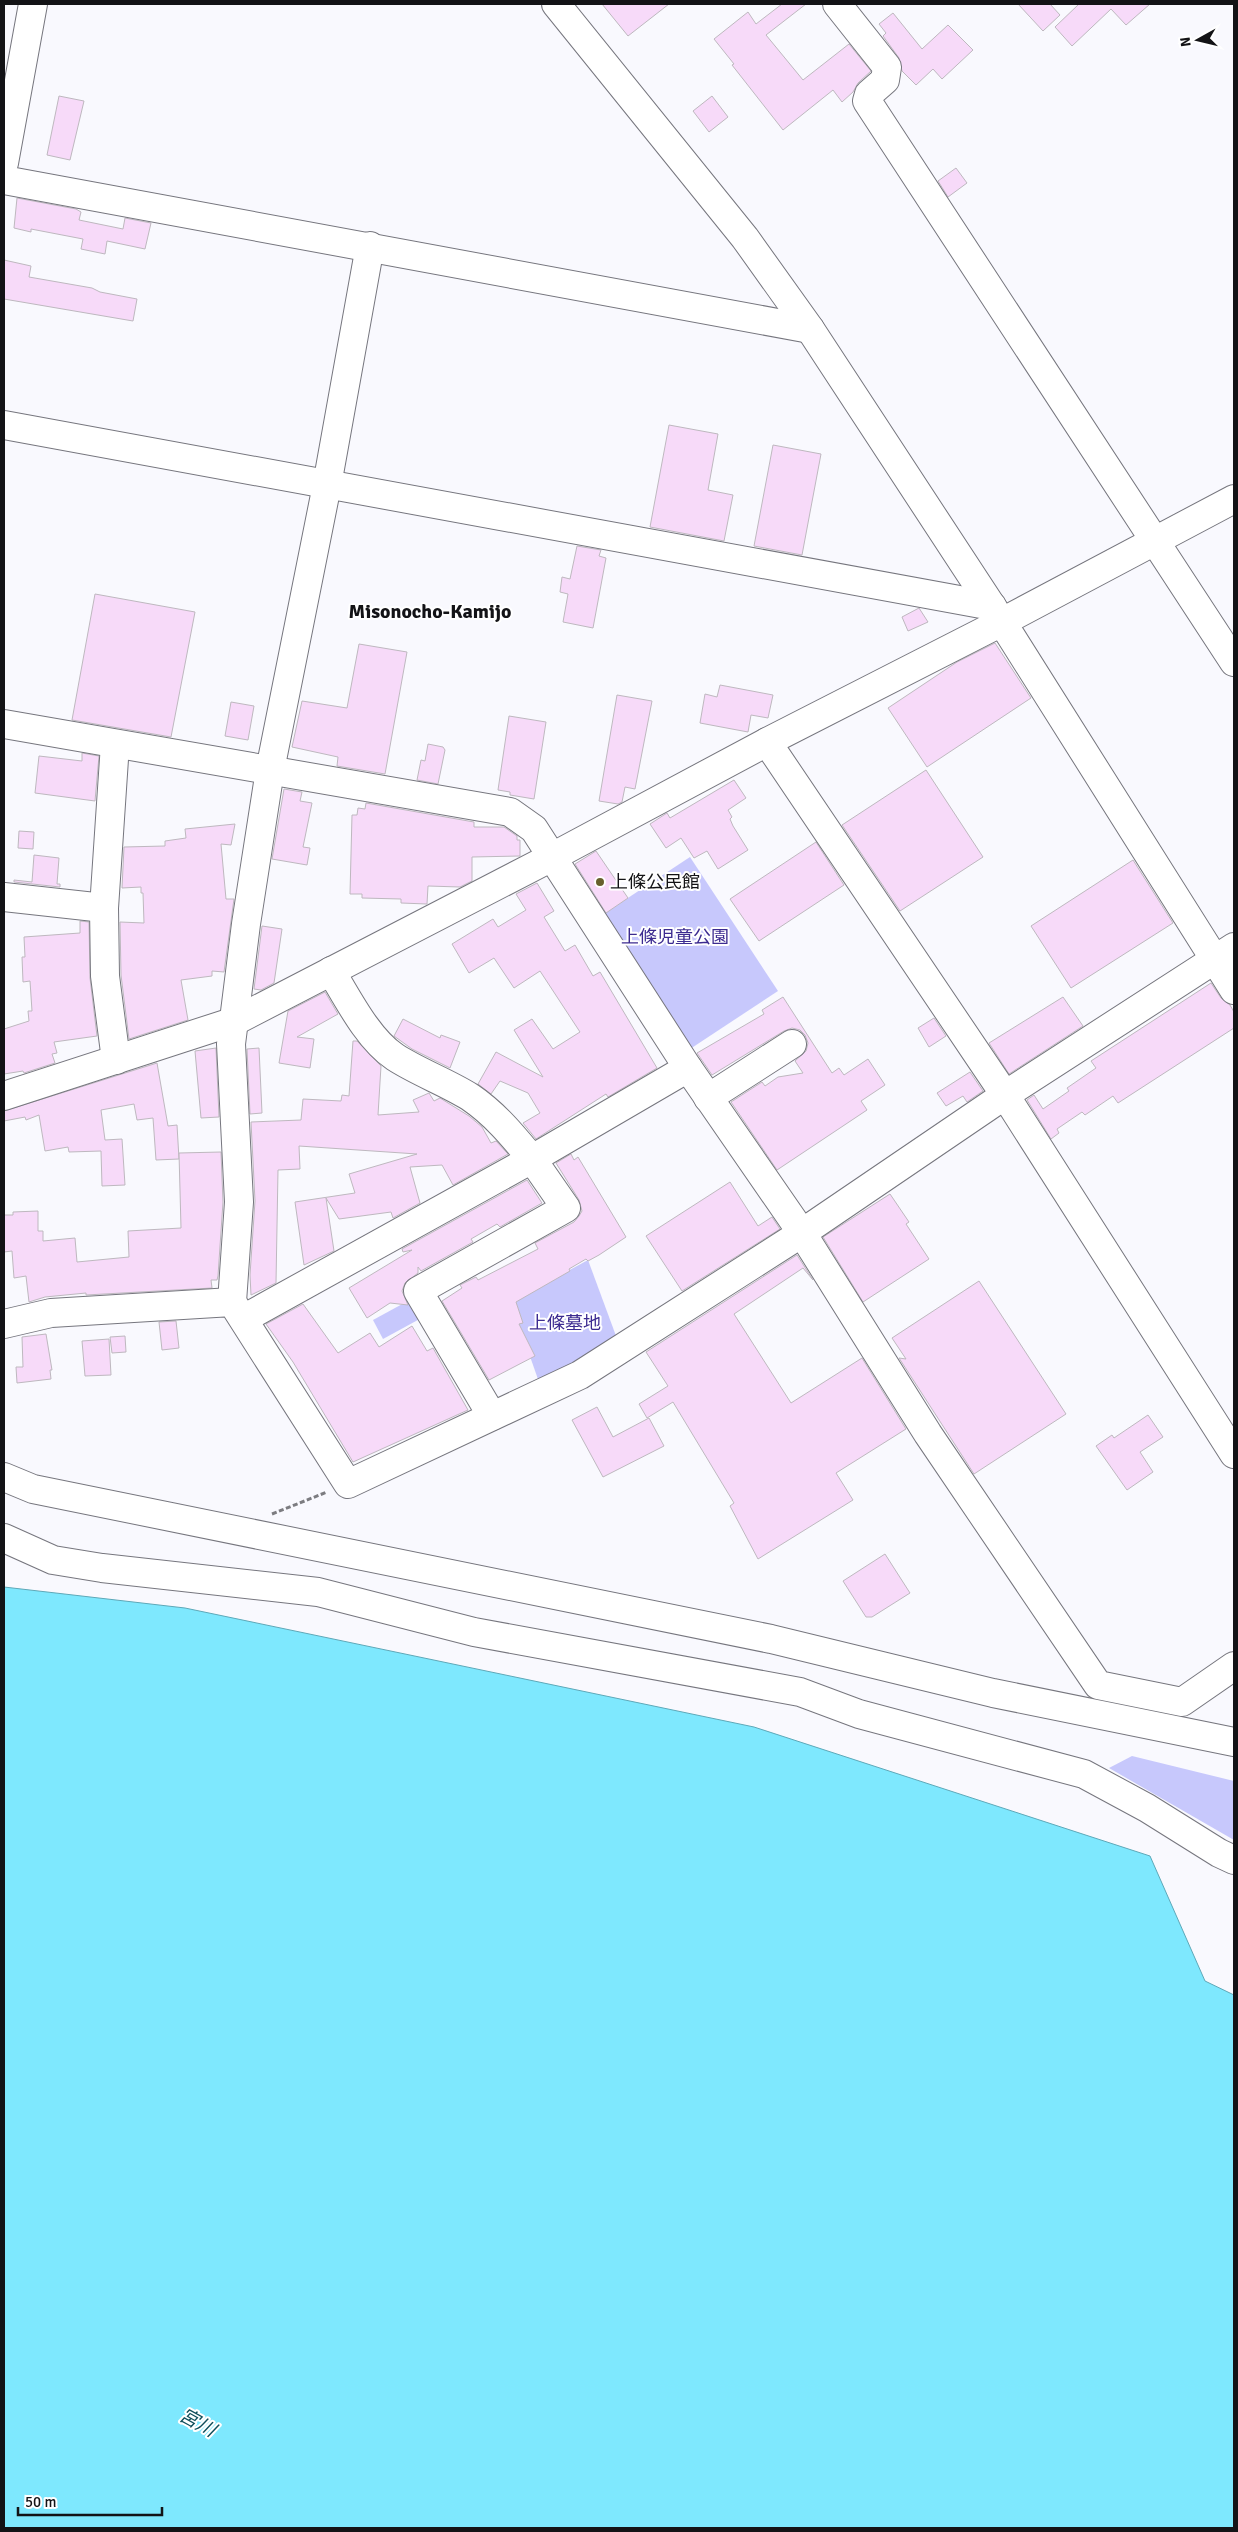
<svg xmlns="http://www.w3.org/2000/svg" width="1238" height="2532" font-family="Signika,'Noto Sans JP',sans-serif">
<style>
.green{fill:#c7c8fc}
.water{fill:#7ee8fe;stroke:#5ea8b8}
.building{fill:#f7daf9;stroke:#beb8bf}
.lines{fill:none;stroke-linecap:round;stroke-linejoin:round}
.minor-casing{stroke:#76767e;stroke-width:30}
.path{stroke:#7c7c80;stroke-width:3;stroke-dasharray:5 2.5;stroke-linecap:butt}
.minor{stroke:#fff;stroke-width:28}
.poi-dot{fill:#67602d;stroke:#fff;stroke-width:2}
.labels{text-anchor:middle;stroke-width:4;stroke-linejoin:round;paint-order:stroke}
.poi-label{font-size:18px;fill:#131316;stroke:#fff;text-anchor:start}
.park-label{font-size:18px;fill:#3c2b90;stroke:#fff}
.water-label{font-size:19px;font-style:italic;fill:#104f5b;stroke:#fff}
.quarter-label{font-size:20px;font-weight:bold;fill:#131316;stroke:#fff}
</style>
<rect width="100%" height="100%" fill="#f9f9fe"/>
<g class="green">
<polygon points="690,857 778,991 684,1053 596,919"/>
<polygon points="588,1260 619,1344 540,1385 511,1302"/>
<polygon points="417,1296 427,1315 383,1339 373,1320"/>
<polygon points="1132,1756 1234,1781 1234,1840 1109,1768"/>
</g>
<polygon class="water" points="4,1587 185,1608 754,1727 1150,1856 1205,1981 1234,1995 1234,2528 4,2528"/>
<g class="building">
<polygon points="602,4 669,4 628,36"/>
<polygon points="782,4 806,4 766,35 803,80 849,44 871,71 858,83 853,92 842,102 833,90 783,130 732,65 734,64 714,39 748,12 756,24"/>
<polygon points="1018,4 1050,4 1060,15 1043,31"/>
<polygon points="1079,4 1150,4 1126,25 1111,9 1072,46 1055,27"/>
<polygon points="893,13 922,49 948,25 973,50 942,79 933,69 916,85 902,71 899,58 883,36 886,33 879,24"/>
<polygon points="59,96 84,101 70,160 47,155"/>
<polygon points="712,96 728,117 709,132 693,111"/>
<polygon points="956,168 967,183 948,197 938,181"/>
<polygon points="17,198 76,209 81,212 79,220 123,229 125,218 151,223 145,249 107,241 105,254 81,249 83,239 31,229 31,232 14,228"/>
<polygon points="4,260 31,266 29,277 92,288 100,292 137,299 133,321 4,299"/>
<polygon points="669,425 718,434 708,490 733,495 724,541 650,527"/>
<polygon points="773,445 821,454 802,555 754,546"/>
<polygon points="577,546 601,550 599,556 606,558 593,628 563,622 568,594 560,592 562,577 570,579"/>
<polygon points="95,594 195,612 171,737 72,720"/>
<polygon points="919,608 928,622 908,631 902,617"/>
<polygon points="995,643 1031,698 927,767 888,708 957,662"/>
<polygon points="359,644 407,652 385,774 337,766 338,757 292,747 302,701 347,708"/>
<polygon points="720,685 773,695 768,718 751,715 748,732 700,723 705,694 717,697"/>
<polygon points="617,695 652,701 635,789 625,787 622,802 618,804 599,801"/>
<polygon points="231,702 254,706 248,740 225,736"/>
<polygon points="509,716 546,722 534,799 510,795 510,792 498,790"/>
<polygon points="428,744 443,747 445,750 438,784 417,780 421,760 425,761"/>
<polygon points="82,753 99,756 95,801 35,793 39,756 82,761"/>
<polygon points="926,770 983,857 900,911 842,825"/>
<polygon points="734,780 746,798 728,810 732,817 730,819 733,826 748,850 718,869 707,851 694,858 681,838 666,848 650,824 667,813 670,818"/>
<polygon points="284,789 302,792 300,801 312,803 303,847 310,848 307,865 272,859"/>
<polygon points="366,803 474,822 474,827 504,827 517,836 517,840 520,840 520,856 472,857 472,881 460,887 428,886 427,904 401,903 401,899 362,898 362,894 350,894 352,815 357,815 358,808 365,809"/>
<polygon points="235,824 231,845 221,844 226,899 234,899 224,972 212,971 212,976 181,980 188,1020 129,1039 121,975 120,922 144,923 143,893 141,893 141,887 122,888 124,847 165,846 165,841 186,838 185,829"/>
<polygon points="19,831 34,832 33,849 18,848"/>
<polygon points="816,842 844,885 759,941 730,899"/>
<polygon points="596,851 628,898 606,913 575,864"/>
<polygon points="34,855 59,858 57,884 60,884 60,887 14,882 14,880 32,882"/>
<polygon points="1133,860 1173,923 1071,988 1031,926"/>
<polygon points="537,883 554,911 544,917 565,951 575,945 593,976 600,972 657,1068 608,1097 606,1094 536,1139 523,1123 540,1113 528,1093 500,1081 491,1094 478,1084 496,1052 543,1077 514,1030 532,1019 553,1049 580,1032 540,971 514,988 494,958 469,973 452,944 493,919 498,927 526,910 516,894"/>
<polygon points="80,921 89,922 90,978 97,1036 54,1042 57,1053 52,1054 55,1063 24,1073 23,1071 4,1074 4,1029 29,1021 28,1011 32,1011 30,981 23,982 22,957 25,957 24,937 80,933"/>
<polygon points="262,926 282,929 274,983 261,990 254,989"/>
<polygon points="1211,983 1221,998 1230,1005 1234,1012 1234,1028 1118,1103 1113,1096 1085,1115 1082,1112 1057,1129 1059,1133 1051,1139 1027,1100 1034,1095 1043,1109 1069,1091 1067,1088 1096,1068 1091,1061"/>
<polygon points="325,992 338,1014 297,1037 314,1039 310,1068 279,1063 288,1011"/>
<polygon points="783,997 832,1073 839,1068 844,1075 868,1059 885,1085 861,1101 867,1110 777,1170 731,1102 762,1082 765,1086 778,1077 803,1073 795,1061 806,1051 808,1043 805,1035 800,1030 792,1028 784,1031 712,1075 697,1053 764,1014 762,1010"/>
<polygon points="1063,997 1083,1026 1009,1074 989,1043"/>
<polygon points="934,1018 946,1036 929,1047 918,1028"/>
<polygon points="403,1019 440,1038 441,1035 460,1042 450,1068 412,1049 394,1036"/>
<polygon points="353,1041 357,1041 381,1066 378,1115 419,1112 413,1100 429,1093 434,1101 440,1098 469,1116 482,1127 491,1143 496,1141 508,1154 453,1185 442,1165 410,1167 420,1203 393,1218 391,1212 339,1219 326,1198 334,1251 304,1265 295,1202 355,1193 349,1174 417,1154 299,1146 300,1169 278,1170 276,1283 251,1295 250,1275 255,1201 251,1122 301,1120 303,1099 341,1101 342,1095 349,1096"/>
<polygon points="216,1048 219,1117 201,1118 195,1051"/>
<polygon points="259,1048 262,1113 250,1114 247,1049"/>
<polygon points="157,1063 168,1126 177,1125 179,1159 156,1160 153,1118 137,1120 134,1104 101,1110 105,1140 122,1139 125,1185 102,1186 101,1151 69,1152 68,1147 45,1151 39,1115 26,1120 25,1117 4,1121 4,1111"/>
<polygon points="970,1072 983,1091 967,1102 963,1096 946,1106 937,1093"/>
<polygon points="221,1152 223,1202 218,1276 217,1280 211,1280 212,1288 86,1295 86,1293 45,1297 29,1302 26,1276 14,1278 12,1251 4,1252 4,1215 13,1215 13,1212 38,1211 38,1231 43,1231 43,1241 75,1238 77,1262 129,1257 128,1231 181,1228 179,1153"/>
<polygon points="571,1154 574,1160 578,1157 626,1237 599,1255 588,1261 586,1259 569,1269 570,1271 516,1302 523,1323 519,1324 535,1356 489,1380 442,1301 462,1288 460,1285 476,1277 478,1280 538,1249 535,1243 574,1222 579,1216 582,1211 579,1200 556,1163"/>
<polygon points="527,1180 542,1203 500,1227 497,1224 471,1239 473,1242 421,1271 418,1267 418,1273 405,1283 402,1291 408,1305 390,1303 367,1318 349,1288 412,1250 403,1252 402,1249"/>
<polygon points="730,1182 758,1226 772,1217 780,1229 682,1291 646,1236"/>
<polygon points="890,1194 909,1222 906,1224 929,1259 863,1302 823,1237"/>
<polygon points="797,1255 813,1280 803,1268 734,1314 791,1403 862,1358 906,1429 836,1473 853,1500 758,1559 730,1506 734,1503 673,1402 647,1418 639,1404 668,1386 646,1352"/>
<polygon points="979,1281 1066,1414 974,1474 899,1358 906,1359 892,1338"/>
<polygon points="303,1304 338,1353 370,1333 379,1347 412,1326 427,1351 433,1348 468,1410 353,1462 293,1362 266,1324"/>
<polygon points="176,1321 179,1348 162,1350 159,1322"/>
<polygon points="46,1334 52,1370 50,1370 51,1379 17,1383 16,1367 23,1367 22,1337"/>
<polygon points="125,1336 126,1352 112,1353 110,1337"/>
<polygon points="109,1339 111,1375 85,1376 82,1341"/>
<polygon points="597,1407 613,1437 649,1418 664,1446 603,1477 572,1420"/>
<polygon points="1148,1415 1163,1437 1140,1452 1153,1472 1127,1490 1096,1446 1112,1435 1114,1438"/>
<polygon points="885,1554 910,1593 872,1617 866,1617 843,1581"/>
</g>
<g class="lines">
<g class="minor-casing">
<g id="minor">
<polyline points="556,4 745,238 810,329 1002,622 1234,990"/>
<polyline points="837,4 887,67 885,80 869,94 867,101 1234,662"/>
<polyline points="4,163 33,4"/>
<polyline points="4,180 810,329"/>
<polyline points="4,425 992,606"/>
<polyline points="4,724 510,812 534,829 688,1068 802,1233 928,1434 1098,1685 1182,1702 1234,1666"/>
<polyline points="767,742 1005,1095 1234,1454"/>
<polyline points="115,744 104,908 105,976 116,1060"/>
<polyline points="4,897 104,908"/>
<polyline points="4,1096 235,1021 552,857 767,742 1002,622 1234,499"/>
<polyline points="708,1098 792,1044"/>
<polyline points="232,1302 239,1202 231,1044 246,924 270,770 327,485 370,246"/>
<path d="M245,1318l287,-159c-19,-23 -37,-45 -62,-62 -24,-15 -52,-25 -75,-40 -27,-18 -47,-58 -64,-86"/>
<polyline points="4,1324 51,1313 232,1302 348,1484 580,1375 802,1233 1005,1095 1234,947"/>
<polyline points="492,1416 418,1291 566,1208 532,1159 688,1068"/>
<polyline points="4,1477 33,1489 771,1639 993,1693 1234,1742"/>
<polyline points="4,1538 53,1560 102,1568 318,1592 474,1632 800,1692 859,1714 1084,1774 1147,1808 1219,1853 1234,1860"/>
</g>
</g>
<polyline class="path" points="272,1514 327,1492"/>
<use href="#minor" class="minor"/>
</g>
<circle class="poi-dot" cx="600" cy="882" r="5"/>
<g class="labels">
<g class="poi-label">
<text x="610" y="888">上條公民館</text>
</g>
<g class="park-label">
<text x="675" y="943">上條児童公園</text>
<text x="565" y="1329">上條墓地</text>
</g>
<g class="water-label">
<text transform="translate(198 2422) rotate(29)" y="7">宮川</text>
</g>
<g class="quarter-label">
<text x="430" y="618">Misonocho-Kamijo</text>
</g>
</g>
<rect width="1238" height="2532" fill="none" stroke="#131316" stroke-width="10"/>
<g transform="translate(1198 40) rotate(262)" stroke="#ffffff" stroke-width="4" paint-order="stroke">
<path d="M0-4L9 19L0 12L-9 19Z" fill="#131316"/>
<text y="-8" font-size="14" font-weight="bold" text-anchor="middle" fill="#131316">N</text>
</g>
<path d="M18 2507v8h144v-8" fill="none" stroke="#131316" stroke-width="2.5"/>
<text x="25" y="2507" font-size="15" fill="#131316" stroke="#ffffff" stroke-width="4" paint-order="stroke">50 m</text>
</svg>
